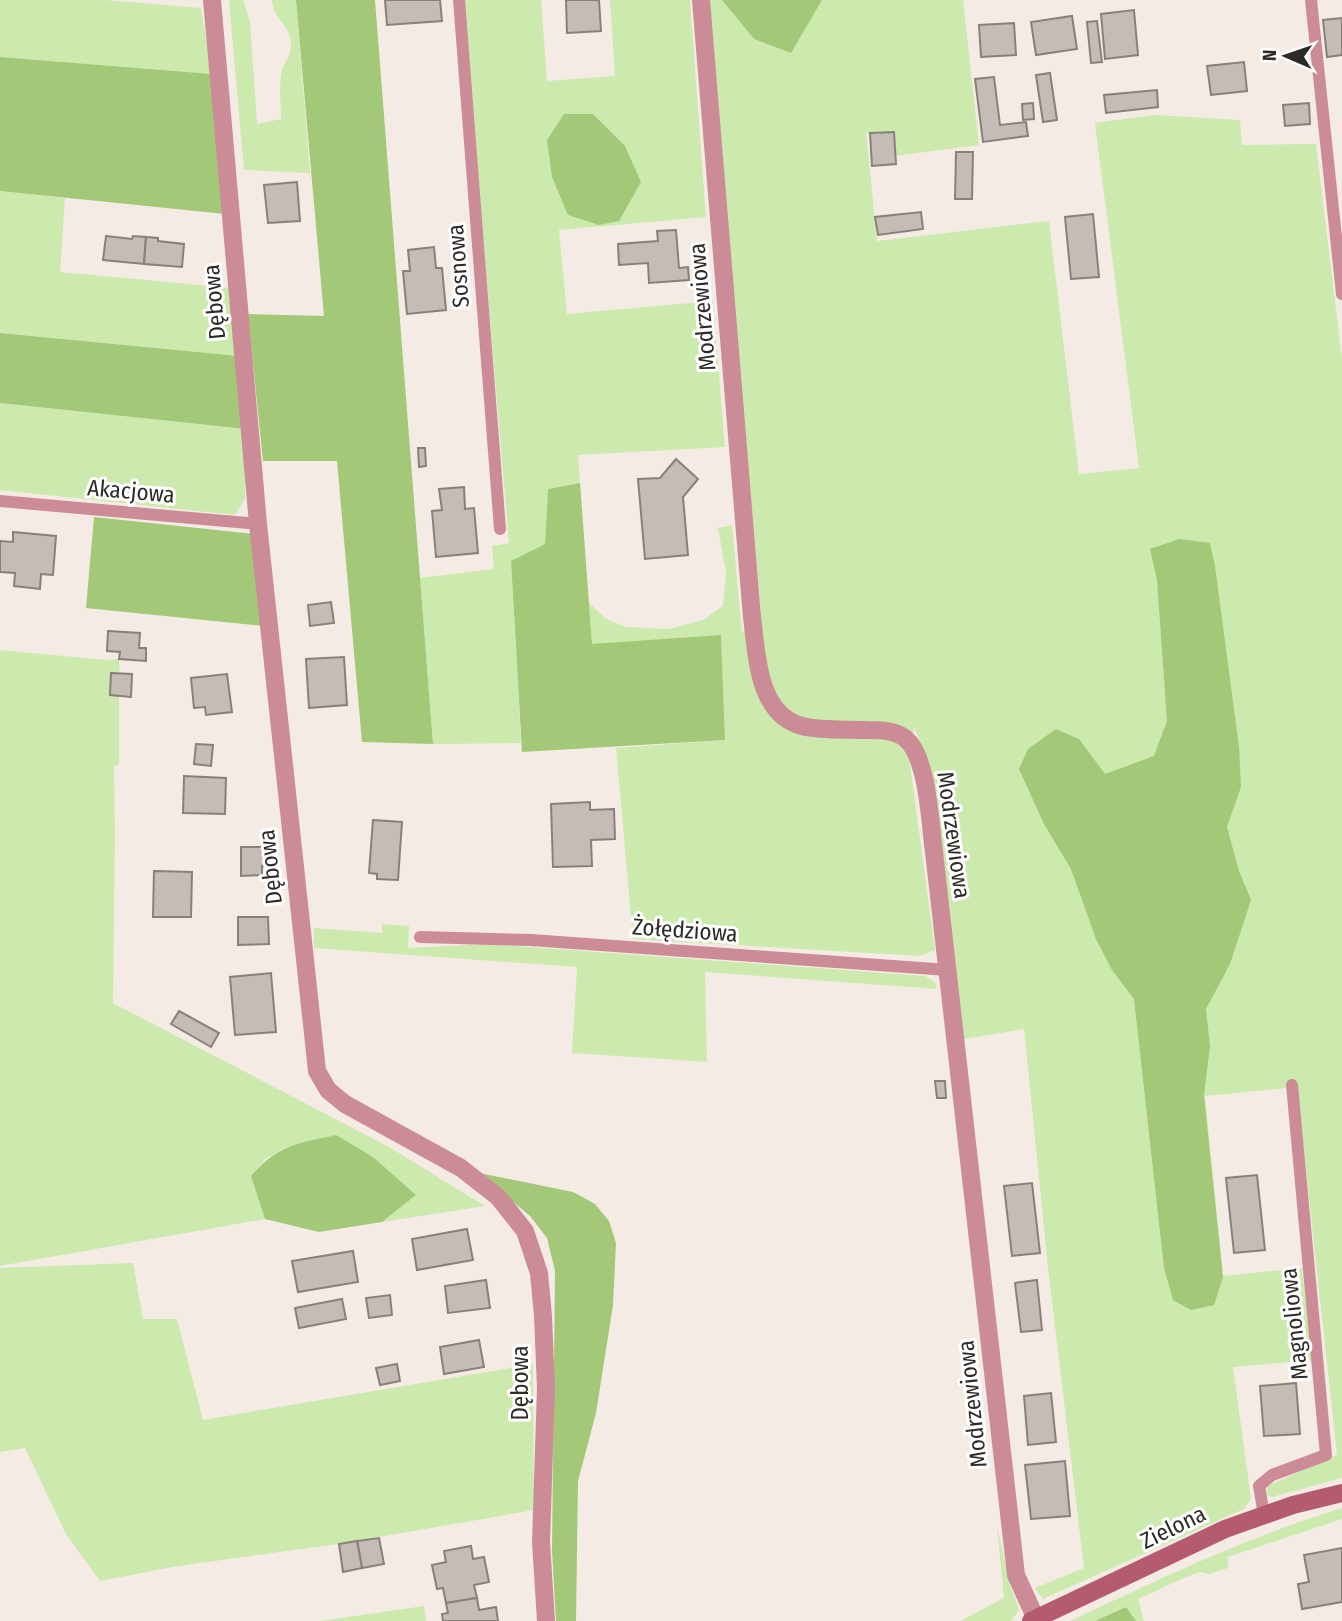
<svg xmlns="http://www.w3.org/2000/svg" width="1342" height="1621" font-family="'Fira Sans Condensed',sans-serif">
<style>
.green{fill:#cceaad}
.forest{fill:#a3c878}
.building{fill:#c5bcb7;stroke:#89807b;stroke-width:2}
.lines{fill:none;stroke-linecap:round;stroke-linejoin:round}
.lane{stroke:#cb8c98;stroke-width:12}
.street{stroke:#cb8c98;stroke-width:18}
.secondary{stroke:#b55b6f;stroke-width:18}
.labels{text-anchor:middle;stroke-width:6;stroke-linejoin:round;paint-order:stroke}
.street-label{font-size:23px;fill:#2e2a28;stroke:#fff}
</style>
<rect width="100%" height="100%" fill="#f5ebe5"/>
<g class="green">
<polygon points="0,0 105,0 201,8 212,74 0,57"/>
<path d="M229,0h14l7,22 7,102 24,-5c0,-15 -2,-31 0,-45 2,-11 11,-18 10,-30 0,-19 -19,-26 -19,-44h24l14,173 -66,-3z"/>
<polygon points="463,0 541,0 547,81 615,76 610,0 690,0 706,217 559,230 567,314 713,301 725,447 578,455 580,483 548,489 545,544 511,562 521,743 433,744 420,578 494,569 492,546 509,543"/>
<polygon points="706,0 722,0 754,39 810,17 822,0 963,0 979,145 895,156 866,132 877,241 1049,221 1079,474 1139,468 1095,123 1155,115 1240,120 1242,145 1316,144 1342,359 1342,1478 1272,1497 1266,1495 1268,1486 1337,1455 1297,1087 1205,1096 1223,1276 1302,1268 1313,1360 1233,1367 1251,1499 1244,1509 1043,1599 1035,1588 1084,1568 1048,1268 1024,1029 964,1039 929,764 914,727 909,756 935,950 920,956 633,939 616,748 725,740 721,636 592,645 589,603 606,619 626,627 669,629 703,620 723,606 726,572 718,528 732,525 742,633 761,610"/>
<polygon points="0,191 65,198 60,272 232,288 239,356 0,333"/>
<polygon points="0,403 246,429 245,499 235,515 0,490"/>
<polygon points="0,650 106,660 119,659 120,674 110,695 119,696 119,764 114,767 115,835 113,1003 389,1147 485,1206 382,1222 416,1195 286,1147 265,1159 251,1176 265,1219 0,1266"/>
<polygon points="382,924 409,926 408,948 488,944 925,976 935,982 937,989 705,972 707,1062 572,1053 577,967 314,948 314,928 382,933"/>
<polygon points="133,1263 143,1319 177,1319 203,1420 533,1364 534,1510 339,1544 178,1566 100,1581 66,1534 25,1448 0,1452 0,1268"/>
<path d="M1342,1508v11l-114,38v11l-19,6 -9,-2 -14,5 -48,22 6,22h-8l-10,-14 -31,14h-25c89,-42 177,-84 272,-113z"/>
<polygon points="997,1526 1010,1585 1019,1610 1011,1621 960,1621 1004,1598"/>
<polygon points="424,1606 426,1621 320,1621"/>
</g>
<g class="forest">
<polygon points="296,0 375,0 433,744 362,742 337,461 263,461 248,314 324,316"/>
<polygon points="722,0 822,0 791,53 754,39"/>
<polygon points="0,57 212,74 225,214 0,191"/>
<polygon points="564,114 593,114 625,146 641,182 619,221 599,225 568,215 552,177 547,140"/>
<polygon points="0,333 239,356 246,429 0,403"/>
<polygon points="580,483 592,644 721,635 725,740 522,752 511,561 545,544 548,489"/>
<polygon points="94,517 254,534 263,626 86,608"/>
<polygon points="1179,539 1210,543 1215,566 1239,747 1241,787 1227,827 1239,871 1251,900 1230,964 1206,1009 1210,1046 1204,1096 1223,1277 1214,1305 1191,1310 1173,1300 1164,1268 1134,999 1112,970 1096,939 1071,869 1044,824 1019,769 1028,749 1056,729 1079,739 1105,774 1154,756 1167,721 1157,580 1150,549"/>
<path d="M336,1135l37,22 43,38 -34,27 -63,10 -54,-13 -14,-43c26,-31 48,-33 85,-41z"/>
<polygon points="479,1173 573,1192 595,1204 609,1221 616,1243 613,1305 596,1413 578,1481 576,1621 556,1621 552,1551 555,1271 547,1238 530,1216"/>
<polygon points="1126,1607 1136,1621 1095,1621"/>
</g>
<g class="building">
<polygon points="385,0 440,0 442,21 387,25"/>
<polygon points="566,0 599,0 601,31 567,33"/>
<polygon points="1134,10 1138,55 1105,59 1101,14"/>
<polygon points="1072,16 1077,49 1036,55 1031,22"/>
<polygon points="1342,18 1342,55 1327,57 1323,20"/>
<polygon points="1097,21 1102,62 1091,63 1087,22"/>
<polygon points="1014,23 1016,55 981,57 979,25"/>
<polygon points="1244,62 1247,91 1211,95 1207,66"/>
<polygon points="1050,73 1057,120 1043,122 1036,75"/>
<polygon points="994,77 1000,125 1026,122 1028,136 983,142 975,79"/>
<polygon points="1157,90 1158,107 1106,113 1104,95"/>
<polygon points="1033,103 1034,119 1023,120 1022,104"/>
<polygon points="1309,103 1310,124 1285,126 1283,105"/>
<polygon points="894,132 896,164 872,166 870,133"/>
<polygon points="956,152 973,152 972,199 955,199"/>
<polygon points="297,182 300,221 268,223 264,185"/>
<polygon points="921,212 923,229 878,235 875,217"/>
<polygon points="1093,214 1099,277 1071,279 1065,217"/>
<polygon points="676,230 679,268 688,267 689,280 649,283 648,263 619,265 618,244 658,241 657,231"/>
<polygon points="106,236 132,239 133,236 146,237 144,264 103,260"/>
<polygon points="146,237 158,238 158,241 184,244 182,267 144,264"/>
<polygon points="434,247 436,268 442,268 446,310 407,314 403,271 410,271 408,250"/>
<polygon points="418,448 425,448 426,466 419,467"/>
<polygon points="676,459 698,479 683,497 688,555 645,559 638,479 660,478"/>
<polygon points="464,487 465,509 474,508 478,553 436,557 432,511 442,510 439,489"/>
<polygon points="13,532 56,536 53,575 41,574 40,589 14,586 15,573 0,572 0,541 13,542"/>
<polygon points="331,602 334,623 310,626 308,605"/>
<polygon points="108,631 140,633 139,648 146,648 146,661 119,659 120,652 107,651"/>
<polygon points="344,657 347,705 309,708 306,659"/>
<polygon points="111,673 132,674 131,697 110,695"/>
<polygon points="227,674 232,712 206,715 205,707 194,708 191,678"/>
<polygon points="196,744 213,745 211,766 194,764"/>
<polygon points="184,776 226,778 225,814 183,813"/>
<polygon points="590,802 590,810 614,809 615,839 591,840 592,866 553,867 551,804"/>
<polygon points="373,820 402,822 398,880 377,879 377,874 369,873"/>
<polygon points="241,847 269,847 270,866 262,866 262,875 241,876"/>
<polygon points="154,871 192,872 191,917 153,917"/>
<polygon points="238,917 268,917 269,944 238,945"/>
<polygon points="271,973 276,1032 235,1035 230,977"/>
<polygon points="179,1011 219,1033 211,1047 171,1024"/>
<polygon points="935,1081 945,1081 946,1098 937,1098"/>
<polygon points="1257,1175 1265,1250 1234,1253 1226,1178"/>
<polygon points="1032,1183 1040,1253 1012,1256 1004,1186"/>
<polygon points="467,1229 473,1260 417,1270 412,1239"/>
<polygon points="353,1251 358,1282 298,1292 292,1261"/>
<polygon points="486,1280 490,1308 448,1313 445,1286"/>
<polygon points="1037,1280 1042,1330 1021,1332 1015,1283"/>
<polygon points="390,1295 392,1315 369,1318 366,1298"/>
<polygon points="342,1299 346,1319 299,1328 295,1308"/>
<polygon points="479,1340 484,1367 444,1374 440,1347"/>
<polygon points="397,1364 400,1381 380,1385 376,1368"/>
<polygon points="1296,1383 1300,1434 1264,1436 1260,1386"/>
<polygon points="1051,1393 1056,1442 1028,1445 1024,1396"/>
<polygon points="1065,1461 1070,1516 1031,1519 1025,1465"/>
<polygon points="379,1538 384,1564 362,1568 357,1541"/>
<polygon points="357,1541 362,1568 343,1572 339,1544"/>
<polygon points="471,1546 473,1559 484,1557 489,1582 474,1585 477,1598 446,1603 443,1588 437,1589 432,1565 446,1562 444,1551"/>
<polygon points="1342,1548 1342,1602 1302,1609 1298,1584 1309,1582 1304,1555"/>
<polygon points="477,1598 479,1610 496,1607 498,1621 443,1621 442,1614 448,1613 446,1603"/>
</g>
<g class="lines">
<g class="lane">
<polyline points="459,0 500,529"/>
<polyline points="1311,0 1342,294"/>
<polyline points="0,501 258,524"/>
<polyline points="420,937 531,940 948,970"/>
<polyline points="1264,1515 1259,1486 1272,1475 1326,1455 1292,1085"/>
</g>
<g class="street">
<polyline points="212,0 258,524 317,1071 328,1090 345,1104 461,1168 498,1197 525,1231 539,1273 543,1316 546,1388 541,1542 546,1621"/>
<path d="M701,0l51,617c5,37 5,97 50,109 20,5 43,3 64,4 13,0 30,0 40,9 22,19 24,85 28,113l82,723 20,44"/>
</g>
<polyline class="secondary" points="1031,1621 1225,1529 1293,1505 1342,1493"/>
</g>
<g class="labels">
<g class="street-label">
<text transform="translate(458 266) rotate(-94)" y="8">Sosnowa</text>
<text transform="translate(214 302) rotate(-95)" y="8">Dębowa</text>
<text transform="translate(702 307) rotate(-95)" y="8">Modrzewiowa</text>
<text transform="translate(131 491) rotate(5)" y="8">Akacjowa</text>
<text transform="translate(954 835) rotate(82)" y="8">Modrzewiowa</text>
<text transform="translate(270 867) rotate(-96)" y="8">Dębowa</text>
<text transform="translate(685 930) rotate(4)" y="8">Żołędziowa</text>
<text transform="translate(1294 1324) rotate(-96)" y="8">Magnoliowa</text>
<text transform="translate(520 1383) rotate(-90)" y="8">Dębowa</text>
<text transform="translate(972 1404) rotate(-96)" y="8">Modrzewiowa</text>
<text transform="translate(1173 1527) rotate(-26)" y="8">Zielona</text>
</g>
</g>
<g transform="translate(1286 56) rotate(272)" stroke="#ffffff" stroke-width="5" paint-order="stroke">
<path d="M0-5L12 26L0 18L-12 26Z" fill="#2e2a28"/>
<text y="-10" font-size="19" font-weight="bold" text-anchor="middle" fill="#2e2a28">N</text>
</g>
</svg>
